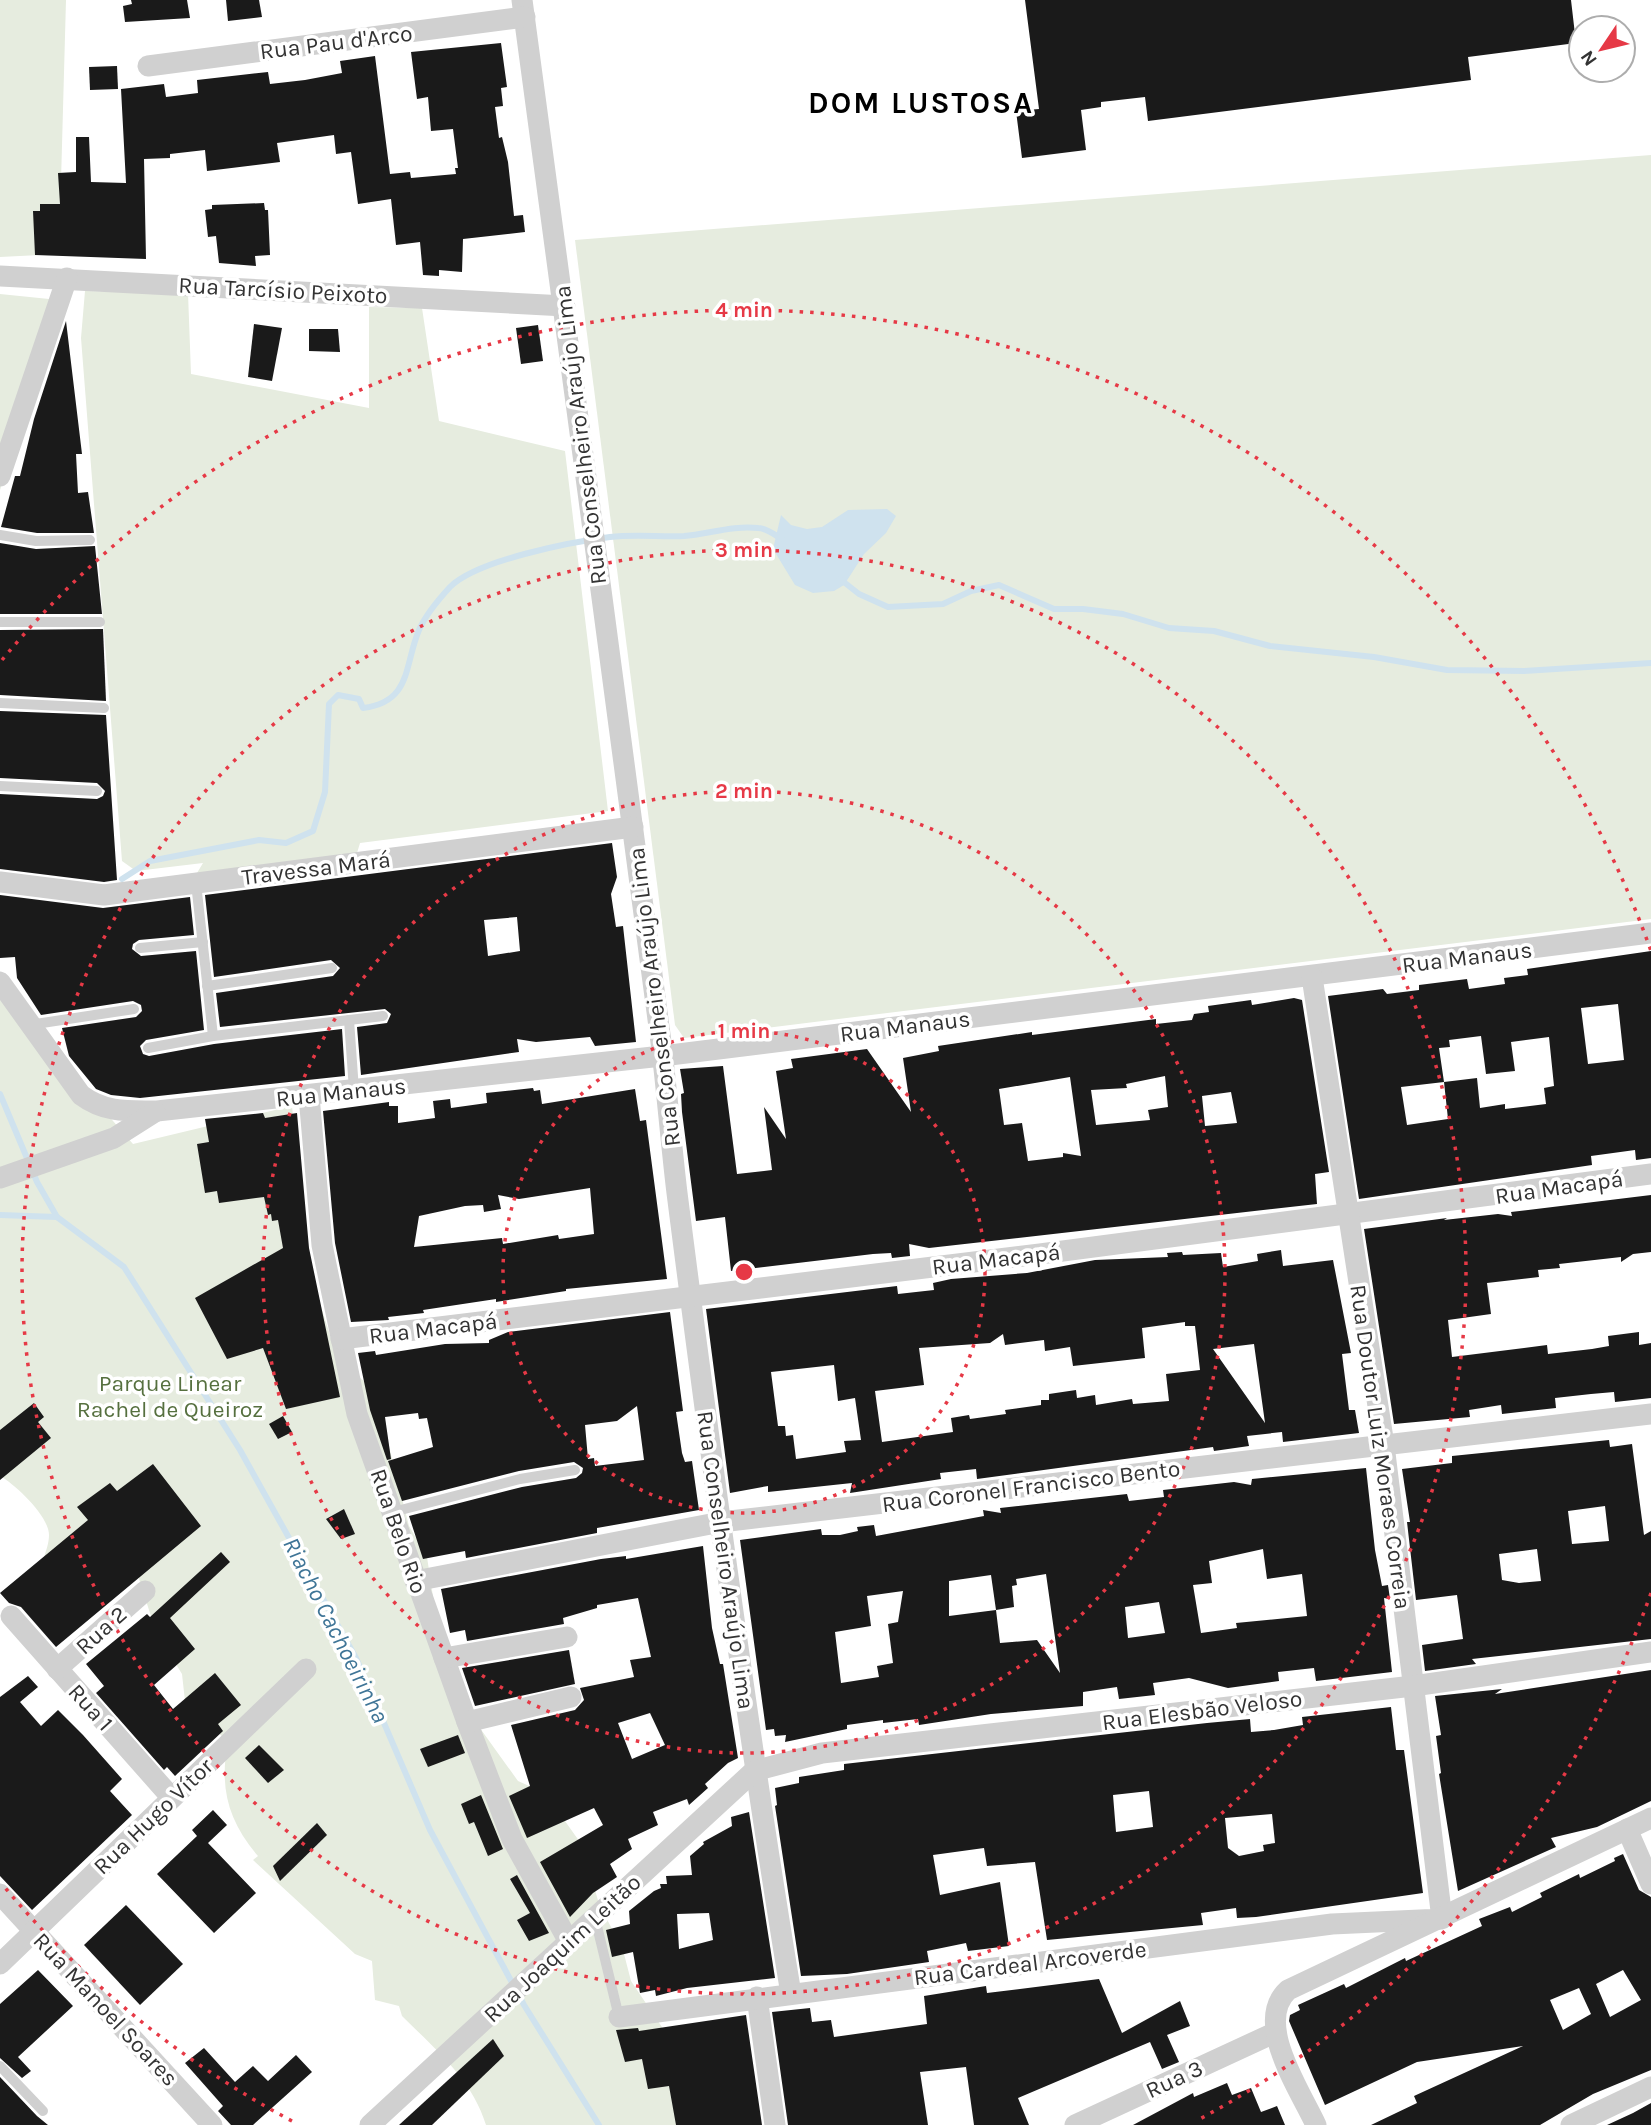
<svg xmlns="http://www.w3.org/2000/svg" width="1651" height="2125" font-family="Karla,sans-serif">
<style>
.green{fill:#e6ecdf}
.water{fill:#cfe2ee}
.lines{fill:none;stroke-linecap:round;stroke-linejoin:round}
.stream{stroke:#cfe2ee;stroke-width:6}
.building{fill:#1a1a1a;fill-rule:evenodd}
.service{stroke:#d0d0d0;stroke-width:10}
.minor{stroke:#d0d0d0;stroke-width:21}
.ring{fill:none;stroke:#e63946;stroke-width:3.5;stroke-dasharray:3.5 7}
.labels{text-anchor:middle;stroke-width:7;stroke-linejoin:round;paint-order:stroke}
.street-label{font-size:23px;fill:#333;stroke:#fff}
.park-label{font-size:23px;fill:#56703f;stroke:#fff}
.water-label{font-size:24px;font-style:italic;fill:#3f7597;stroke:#fff}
.district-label{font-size:30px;font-weight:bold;letter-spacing:2px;fill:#000;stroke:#fff}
.centre{fill:#e63946;stroke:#fff;stroke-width:3.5}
.ring-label{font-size:21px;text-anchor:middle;font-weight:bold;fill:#e63946;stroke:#fff;stroke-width:7;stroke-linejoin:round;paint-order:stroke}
</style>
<rect width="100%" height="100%" fill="#fff"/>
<g class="green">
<polygon points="0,0 66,0 59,254 0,257"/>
<polygon points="1651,155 1651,919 684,1038 675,1025 575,240"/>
<polygon points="85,291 188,293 191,374 369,408 369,307 422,308 439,421 565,451 608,811 360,843 357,853 197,873 203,863 136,871 122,861 81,338"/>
<polygon points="0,294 59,300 0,490"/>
<path d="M0,972l80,111 53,61 159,-38 17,163 28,88 30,27 17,43 25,99 18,31 13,86 37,81 41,57 27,12 37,52 17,59 24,46 8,31 45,67 27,77h-217c-14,-46 -51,-76 -84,-109l-3,-10 -24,-6 -3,-39 -17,-7 -102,-94 5,-4c-30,-35 -39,-69 -30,-114l-43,-41 -3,-27 -26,-42 -22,-69 -90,-6c2,-6 5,-14 5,-22 0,-19 -33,-50 -49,-59z"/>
</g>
<polygon class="water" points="887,509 896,516 886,533 864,554 844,585 834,591 813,593 795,585 773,549 781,515 791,525 807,529 822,527 848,510"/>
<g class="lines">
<g class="stream">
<polyline points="840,579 859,594 888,607 943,604 971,591 999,585 1054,609 1083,609 1123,614 1169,628 1214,631 1270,646 1374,657 1447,670 1524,671 1651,663"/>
<path d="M122,879l28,-18 109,-21 27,3 27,-12 12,-39 4,-88 9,-9 21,4 4,9c49,-6 41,-43 56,-78 6,-14 20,-31 31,-43 27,-27 121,-45 160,-50 24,-3 50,0 74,-1 24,-2 50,-11 74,-8 8,0 17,7 24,11"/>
<polyline points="0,1094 37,1182 57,1217"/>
<polyline points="0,1215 57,1217 124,1267 240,1450 356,1658 430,1830 524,2005 599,2125"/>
</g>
</g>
<g class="building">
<polygon points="131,0 187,0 190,18 125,22 123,6 132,4"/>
<polygon points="226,0 259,0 262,17 228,21"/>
<polygon points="1025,0 1571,0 1576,43 1468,57 1471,80 1211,113 1148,121 1145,97 1101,102 1101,107 1081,110 1086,150 1022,158 1016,111 1039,109"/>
<polygon points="501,43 507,87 501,88 503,106 495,107 499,138 502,137 508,162 514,216 523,215 525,232 463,239 462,272 439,270 439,276 423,275 420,242 396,245 391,199 358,204 351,152 336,154 334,135 277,143 280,162 207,171 205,150 170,154 170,158 144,159 146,259 35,255 33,211 40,211 40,204 60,204 58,173 76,172 76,137 89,137 91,182 126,183 121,89 164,84 166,97 198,93 197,80 268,72 270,84 305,80 342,73 340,61 375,56 390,174 410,172 411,178 456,174 455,168 458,168 453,129 431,131 428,97 417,99 411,52"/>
<polygon points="117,66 118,89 90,90 89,67"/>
<polygon points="264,203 265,210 268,210 270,255 255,256 256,266 219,263 216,236 208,237 205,210 212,209 212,205"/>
<polygon points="66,321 82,454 76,454 78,493 88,492 94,533 37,533 1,527 15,476 20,476 34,419"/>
<polygon points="254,324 282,328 272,381 248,377"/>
<polygon points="538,325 543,361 521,364 516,328"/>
<polygon points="309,329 338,329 340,352 309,351"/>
<polygon points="0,543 36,549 95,546 102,614 0,614"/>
<polygon points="103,629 106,701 0,695 0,630"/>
<polygon points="0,711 106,715 117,880 104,882 0,869 0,794 97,799 103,796 105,791 97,783 0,778"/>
<path d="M612,843l5,34 -6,17 5,33 7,-1 13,116 -41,4 -5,-9 -54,5 -19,-3 2,13 -158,23 -4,-48 30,-4 4,-9 -6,-5 -165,18 -4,-34 117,-17 7,-8 -9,-8 -117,17 -9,-82zM517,917l3,34 -32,5 -4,-36z"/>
<polygon points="0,895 103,908 190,897 194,935 139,940 133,944 132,949 141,956 196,951 204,1030 146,1040 140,1046 143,1054 149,1056 214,1044 342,1029 345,1076 140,1098 111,1095 96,1089 69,1056 62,1028 136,1017 142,1011 141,1005 133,1001 41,1015 17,978 15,957 0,958"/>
<path d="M1651,951v207l-15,2 -1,-10 -44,6 1,9 -233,34 -31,-203 55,-7 4,5 32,-4v-5l48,-6 2,10 36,-5 -1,-6 24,-3 -1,-6zM1618,1004l6,56 -36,4 -7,-56zM1481,1036l5,38 29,-3 -4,-29 38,-5 5,49 -10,2 2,16 -41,5v-5l-25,4 -3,-30 -33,4 4,37 -41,6 -6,-38 43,-5 -5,-34 11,-1 -1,-7z"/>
<path d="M1294,998l8,2 27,172 -14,2 2,30 -388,44 -20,-4 1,12 -18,2 -1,-5 -18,1 -142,17 -6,-54 -29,4 -14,-109 -1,-18 3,-1 -4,-24 43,-3 14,108 35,-4 -8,-63 22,32 -10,-68 17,-3 -2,-9 76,-10 44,63 -8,-54 36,-7 -1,-5 94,-14v3l124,-16v5l36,-4 2,-6 15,-2 -1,-6 43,-6 1,5zM1165,1076l3,31 -20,3 2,10 -54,5 -5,-35 36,-2 -1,-4zM1070,1077l11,79 -18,-3v4l-35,4 -6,-38 -18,2 -5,-36zM1231,1092l6,31 -32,3 -3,-30z"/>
<path d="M533,1088l1,3 6,-1 2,14 93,-15 5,32 6,-1 21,159 -101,10v2l-70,11v-3l-73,11 1,3 -36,4 1,3 -38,2 -16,-79 -12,-132 66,-9v4h9v17l37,-5 -2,-17 17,-2 1,9 36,-5 -1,-10zM590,1188l4,46 -35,5 -1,-4 -55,9 -1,-6 -88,9 5,-31 46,-10 18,-1 1,7 17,-3 -3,-14 21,4z"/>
<polygon points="263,1113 265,1118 297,1113 309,1248 340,1397 286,1409 263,1348 227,1359 195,1298 283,1248 278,1220 272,1221 271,1214 268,1215 264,1197 219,1203 217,1191 205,1193 197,1144 209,1142 205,1119"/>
<polygon points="1651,1195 1651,1252 1633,1254 1621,1262 1621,1257 1559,1264 1560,1268 1538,1270 1539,1277 1487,1283 1491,1314 1448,1320 1452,1357 1547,1345 1548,1354 1592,1349 1609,1346 1608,1336 1639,1332 1639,1345 1651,1343 1651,1398 1615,1402 1614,1392 1591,1394 1555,1398 1556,1408 1502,1414 1501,1405 1469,1410 1470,1417 1394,1424 1364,1229 1447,1218 1444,1220 1498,1214 1512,1216 1511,1212"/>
<path d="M1281,1250l2,16 50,-6 18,93 -9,1 7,56h6l4,23 -76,9 -1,-10 -35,4 2,10 -35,5 -1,-4 -236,32 -1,-10 -36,4 1,6 -91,14 2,-10 -84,9v-6l-38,7 -24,-184 191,-23 1,8 36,-4 -1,-7 18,-4 76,-6 68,-13 73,-3 -1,-4 15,-1 1,3 38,-2 2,14 35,-6 -1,-7zM1185,1322v4h10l5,44 -34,4 3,27 -36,3 -1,-5 -36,6 -1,-10 -18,3 -1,-8 -27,4v6h-8v5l-36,5 1,4 -36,5 -1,-4 -18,3 2,14 -71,10 -7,-51 49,-6 -5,-37 71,-5 13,-9 2,11 39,-5 1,11 25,-4 3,19 72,-8 -3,-30zM1254,1344l11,79 -52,-74zM834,1365l4,36 17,-3 6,42 -17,1 2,11 -50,7 -3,-24 -7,1 -1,-10h-7l-7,-54z"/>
<path d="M670,1312l13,99 -7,1 6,41 3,9 7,-1 7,49 -102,18v5l-131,25 -1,-7 -42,8 -14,-43 113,-29 54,-9 6,-5 1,-5 -9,-6 -55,9 -117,30 -14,-40 45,-14 -6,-29 -8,1 -1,-6 -33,4 6,42 -4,1 -17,-50 -12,-57 17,-2 1,4 69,-11 44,-1v-3l19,-8zM637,1406l7,54 -49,6 -1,-8 -6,1 -3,-34 32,-4z"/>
<polygon points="34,1403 44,1417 38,1422 51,1438 0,1480 0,1430"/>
<polygon points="283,1416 292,1432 278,1439 269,1424"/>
<path d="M1609,1440l1,7 22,-3 12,91 7,-4v108l-179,20 4,5 -51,7 -3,-26 41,-6 -6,-44 -41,5 -9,-78h3l-8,-53 50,-6v-7zM1605,1506l4,35 -37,3 -4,-33zM1537,1549l4,32 -22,2 -17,-3 -3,-26z"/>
<polygon points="153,1464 201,1526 56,1647 21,1607 9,1603 0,1593 88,1520 77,1507 110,1483 117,1491"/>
<path d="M1366,1468l9,82 7,36 6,-1 2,14 -6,-1 8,74 -76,9 -2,-13 -36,4 1,9 -51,7 -39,-10 -36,5 2,12 -36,4 -2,-12 -34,5v14l-92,8 -72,11 -1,-6 -35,4v-3l-36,5v4l-62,13 1,-7 -11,1 -1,-7 -8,1 -26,-190 81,-11 1,6h18l18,-4 -1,-4 17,-2 2,11 108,-20 -1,-6 18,3 -1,-5 127,-14 2,7 35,-4 -1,-7 71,-8 17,3 1,-6zM1263,1549l4,30 35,-5 5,42 -71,7 1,5 -36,5 -8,-48 19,-2 -3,-22zM1046,1574l14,99 -23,-33 -37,3 -4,-33 -47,6v-35l42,-6 5,35 18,-3 -2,-21 5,-1 -1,-6zM903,1591l-5,31 -10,2 5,39 -16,3 2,11 -38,6 -6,-51 36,-6 -4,-30zM1159,1602l6,31 -37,5 -3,-31z"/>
<polygon points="344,1509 355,1534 341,1539 326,1519"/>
<path d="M703,1546l9,82 8,36h3l15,94 -10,5 -23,21 3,4 -19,17 -2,-6 -34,13 5,13 -30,14 4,10 -22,15 7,13 -24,16 -23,24 -30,-55 63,-37 -9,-17 -67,30 -18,-42 21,-10 -19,-61 64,-15 9,-10 -4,-12 54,-11 -4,-17 21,-3 -13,-59 -41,7v3l-34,10 1,6 -97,17 -2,-11 -15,3 -9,-44 160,-30 25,-3v3zM650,1713l15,32 -33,14 -14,-36z"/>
<polygon points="221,1552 230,1562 170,1618 195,1649 154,1685 173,1709 215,1673 241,1705 218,1724 223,1731 175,1776 167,1767 164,1770 96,1693 104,1686 86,1664 147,1614 150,1617"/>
<polygon points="569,1650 575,1684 475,1706 462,1668"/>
<polygon points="1651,1670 1651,1801 1597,1827 1551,1838 1556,1847 1458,1891 1439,1774 1441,1773 1436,1736 1441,1735 1435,1696 1502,1689 1495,1694"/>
<polygon points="28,1676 38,1687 20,1702 41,1726 58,1710 83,1735 122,1779 110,1791 132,1815 32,1910 0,1876 0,1697"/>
<path d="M1391,1707l5,43h8l19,143 -167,24 -19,1 -1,-10 -35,5 2,12 -156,15 -12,-78 -48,4 -3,-18 -51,7 7,40 60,-13 9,64 -41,5 -2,-8 -39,8 2,11 -82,12 -46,2 -26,-170 2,-1 -2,-17 24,-5v-6l45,-7v-6l363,-41 43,-4 1,13 23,-2 29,-5 -1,-8zM1149,1791l4,36 -37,5 -3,-37zM1272,1814l3,29 -12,2 1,6 -25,5 -11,-8 -3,-30z"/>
<polygon points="458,1735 465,1753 428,1767 420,1749"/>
<polygon points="259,1745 284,1770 268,1783 245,1758"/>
<polygon points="481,1795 503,1849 488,1856 474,1822 469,1824 461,1804"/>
<polygon points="213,1810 227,1825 208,1843 256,1893 214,1933 157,1874 197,1836 192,1830"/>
<path d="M749,1812l26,166 -88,10 -31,8 -1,-6 -15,3 -7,-41 -21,5 -6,-27 24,-6 -1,-13 25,-20 7,-3 -1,-4h7l-1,-8 26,-1 -2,-19 14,-12 -1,-2 29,-16 -1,-9zM709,1913l4,27 -34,9 -2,-35z"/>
<polygon points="317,1823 327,1835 280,1881 273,1866"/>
<path d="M1623,1854l16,36 12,7v173l-58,24 -53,31h-169l46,-22 -3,-7 109,-50 -106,16 -92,43 -36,-84 1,-6 10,-5 -2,-5 46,-21 2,4 59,-30 1,3 76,-35 -3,-7 31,-12 2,5 30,-15 -2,-4 39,-19 1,4 35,-17 -1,-3zM1623,1970l18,30 -31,17 -14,-33zM1579,1988l12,26 -28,16 -13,-30z"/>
<polygon points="517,1875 549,1933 529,1941 517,1920 530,1913 510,1879"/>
<polygon points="126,1905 183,1964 140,2005 84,1945"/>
<polygon points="38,1970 73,2006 18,2057 31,2071 22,2078 0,2058 0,2004"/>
<polygon points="1099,1979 1122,2033 1180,2001 1190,2026 1167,2035 1179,2062 1162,2069 1150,2042 1018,2098 1029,2125 974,2125 966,2067 920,2072 928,2125 788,2125 772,2012 810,2008 812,2022 831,2020 834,2037 927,2024 924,1996 986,1986 987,1993"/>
<polygon points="746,2015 762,2125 676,2125 669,2086 648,2089 642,2059 625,2062 616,2030 638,2028 639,2031"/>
<polygon points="493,2039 504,2056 432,2125 399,2125"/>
<polygon points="204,2048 235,2082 253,2066 268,2081 296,2055 312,2072 253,2125 231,2125 218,2111 223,2106 185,2063"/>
<polygon points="0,2077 37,2116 48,2125 0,2125"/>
<polygon points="1227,2083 1232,2095 1251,2088 1261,2112 1277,2106 1285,2125 1133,2125 1193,2093 1194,2097"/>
<polygon points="1651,2103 1651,2125 1607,2125 1633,2113"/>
</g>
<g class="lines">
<g class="service">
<polyline points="0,535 36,541 90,540"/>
<polyline points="0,622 100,622"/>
<polyline points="0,703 104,708"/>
<polyline points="0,786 97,791"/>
<polyline points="196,883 213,1036"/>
<polyline points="140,948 203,942"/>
<polyline points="207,986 332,968"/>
<polyline points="349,1020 354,1090"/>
<polyline points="29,1025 134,1009"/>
<polyline points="148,1048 213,1036 383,1016"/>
<polyline points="393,1512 520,1479 575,1470"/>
<polyline points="595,1918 619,2017"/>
<polyline points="0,2066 43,2111"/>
</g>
<g class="minor">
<path d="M522,0c46,347 94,695 139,1042 6,50 10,101 16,151 34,267 70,535 114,801"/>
<polyline points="148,66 525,17"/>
<polyline points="0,276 565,306"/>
<polyline points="0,476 67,278"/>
<polyline points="0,882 104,895 633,827"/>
<path d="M0,982l81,113c24,18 47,16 76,16l505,-55 989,-123"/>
<polyline points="309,1096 322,1245 357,1414 467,1722 512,1839 569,1942"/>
<polyline points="0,1178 114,1138 155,1112"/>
<polyline points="341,1339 1040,1254 1651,1174"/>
<polyline points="415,1581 721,1522 1651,1414"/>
<polyline points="11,1616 171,1797"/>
<polyline points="444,1658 567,1637"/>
<polyline points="57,1669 145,1591"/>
<polyline points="467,1722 571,1697"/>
<polyline points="1627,1829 1651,1884"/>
<polyline points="0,1894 212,2125"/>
<polyline points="0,1964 306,1669"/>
<polyline points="757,1997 775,2125"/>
<polyline points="619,2017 1332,1924 1442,1919 1384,1445 1312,977"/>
<polyline points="370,2125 754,1771 822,1753 1413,1686 1651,1652"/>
<polyline points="1075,2125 1274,2033"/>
<path d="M1316,2125c-16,-35 -63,-103 -28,-135l363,-172"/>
<polyline points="1571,2125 1651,2087"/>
</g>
</g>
<g class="ring">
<circle cx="744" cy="1272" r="241"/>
<circle cx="744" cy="1272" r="481"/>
<circle cx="744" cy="1272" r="722"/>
<path d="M1651 1593A962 962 0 0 1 1196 2121M292 2121A962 962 0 0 1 2 1884M2 660A962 962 0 0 1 1651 951"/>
</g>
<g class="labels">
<g class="street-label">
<text transform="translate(336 42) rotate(-7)" y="8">Rua Pau d'Arco</text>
<text transform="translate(283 290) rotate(3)" y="8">Rua Tarcísio Peixoto</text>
<text transform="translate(580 435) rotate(-97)" y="8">Rua Conselheiro Araújo Lima</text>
<text transform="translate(316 868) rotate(-7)" y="8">Travessa Mará</text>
<text transform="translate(1467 957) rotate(-7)" y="8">Rua Manaus</text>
<text transform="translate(654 997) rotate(-97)" y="8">Rua Conselheiro Araújo Lima</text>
<text transform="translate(905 1026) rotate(-7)" y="8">Rua Manaus</text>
<text transform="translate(341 1092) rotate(-6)" y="8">Rua Manaus</text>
<text transform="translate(1559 1187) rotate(-8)" y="8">Rua Macapá</text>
<text transform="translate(996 1259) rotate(-7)" y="8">Rua Macapá</text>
<text transform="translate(433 1328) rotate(-7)" y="8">Rua Macapá</text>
<text transform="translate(1381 1447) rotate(82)" y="8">Rua Doutor Luiz Moraes Correia</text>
<text transform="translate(1031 1486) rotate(-7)" y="8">Rua Coronel Francisco Bento</text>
<text transform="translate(399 1531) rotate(71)" y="8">Rua Belo Rio</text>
<text transform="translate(726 1560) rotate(82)" y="8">Rua Conselheiro Araújo Lima</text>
<text transform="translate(101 1630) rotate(-42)" y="8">Rua 2</text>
<text transform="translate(91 1707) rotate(48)" y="8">Rua 1</text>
<text transform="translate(1202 1710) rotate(-7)" y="8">Rua Elesbão Veloso</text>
<text transform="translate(153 1816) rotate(-44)" y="8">Rua Hugo Vítor</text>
<text transform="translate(562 1948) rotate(-43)" y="8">Rua Joaquim Leitão</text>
<text transform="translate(1030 1963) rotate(-7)" y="8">Rua Cardeal Arcoverde</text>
<text transform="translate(106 2009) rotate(47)" y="8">Rua Manoel Soares</text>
<text transform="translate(1174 2079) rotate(-25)" y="8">Rua 3</text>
</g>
<g class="park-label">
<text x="170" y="1391">Parque Linear<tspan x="170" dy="26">Rachel de Queiroz</tspan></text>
</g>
<g class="water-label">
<text transform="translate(336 1630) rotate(63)" y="8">Riacho Cachoeirinha</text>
</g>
<g class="district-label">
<text x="921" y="113">DOM LUSTOSA</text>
</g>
</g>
<circle cx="744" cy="1272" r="10" class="centre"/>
<g class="ring-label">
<text x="744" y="317">4 min</text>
<text x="744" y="557">3 min</text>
<text x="744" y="798">2 min</text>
<text x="744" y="1038">1 min</text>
</g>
<g transform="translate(1602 49) rotate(235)"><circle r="33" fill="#ffffff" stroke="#adadad" stroke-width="2"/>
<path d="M0-5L12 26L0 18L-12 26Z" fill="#e63946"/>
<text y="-10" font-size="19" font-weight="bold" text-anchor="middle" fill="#333333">N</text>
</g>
</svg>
